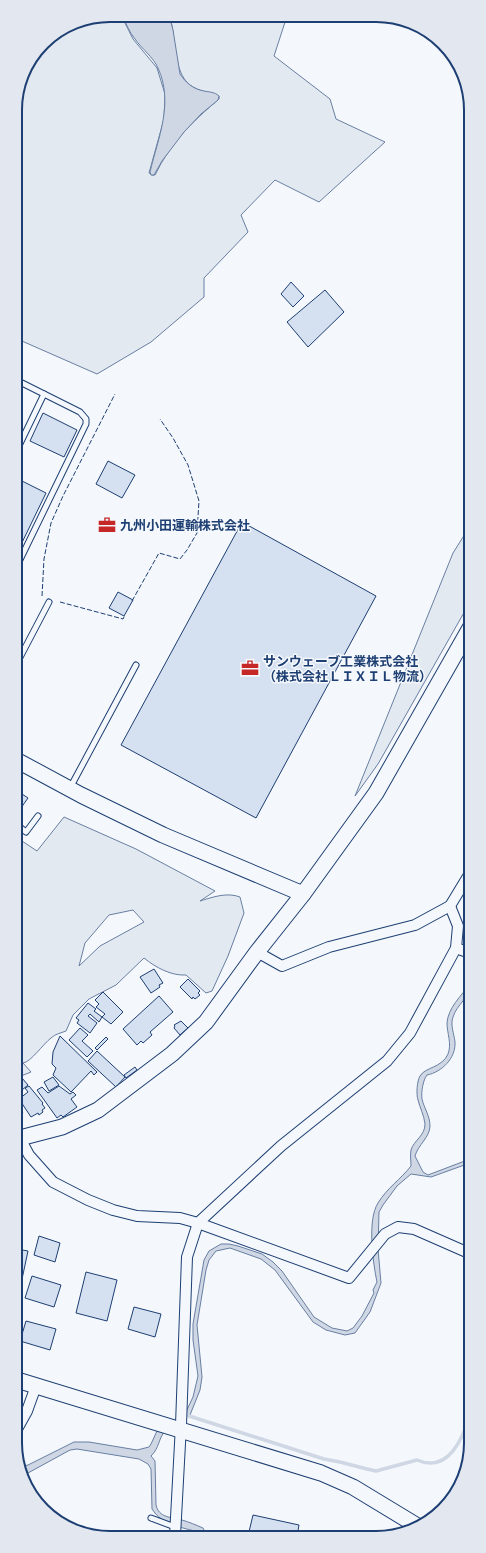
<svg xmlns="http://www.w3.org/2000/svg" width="486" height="1553" font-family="Roboto,'Noto Sans JP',sans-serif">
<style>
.green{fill:#e3e9f0;stroke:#687fa3;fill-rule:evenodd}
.water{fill:#cfd7e4;stroke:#687fa3}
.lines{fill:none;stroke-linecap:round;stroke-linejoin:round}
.stream{stroke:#cfd7e4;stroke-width:3.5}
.building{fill:#d5e0f0;stroke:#1d3f73}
.lane-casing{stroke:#1d3f73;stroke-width:7}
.street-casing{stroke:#1d3f73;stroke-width:12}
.secondary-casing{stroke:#1d3f73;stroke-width:17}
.lane{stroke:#f4f7fb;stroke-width:5}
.street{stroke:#f4f7fb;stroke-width:10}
.secondary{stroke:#f4f7fb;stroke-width:15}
.fence{stroke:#1d3f73;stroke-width:1;stroke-dasharray:5 2;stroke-linecap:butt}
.labels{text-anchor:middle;stroke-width:3;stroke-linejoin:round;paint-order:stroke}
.poi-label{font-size:13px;font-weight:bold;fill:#1d3f73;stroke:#f4f7fb;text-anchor:start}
.rim{fill:none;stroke:#1d3f73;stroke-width:2}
</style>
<rect width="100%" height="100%" fill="#f4f7fb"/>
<g class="green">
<path d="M110,15h11l12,24 24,29 8,26 -1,25 -15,54 3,2h3c16,-33 37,-53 64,-76v-3c-9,-3 -21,-5 -29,-11 -18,-14 -13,-49 -21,-70l118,1 -13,40 56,43 6,20 49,23 -66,60 -44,-22 -34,35 7,17 -44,46v19l-53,45 -54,32 -82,-36v-234l7,-30 21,-31 31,-21z"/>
<polygon points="470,526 470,602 378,764 355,796 453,553"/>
<path d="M64,817l72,32 79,42 -15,10c13,-4 27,-9 40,-4l4,16 -16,43 -16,35 -6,2 -20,-18c-15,1 -31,-8 -42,-17l-28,27 -27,14 -16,16 -7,16c-5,2 -11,3 -15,7 -8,6 -20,24 -28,25l8,9 -15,6v-241l21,14zM133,910l11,12 -44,24 -21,20 6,-23 24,-28z"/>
</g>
<g class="water">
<path d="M122,15h47l4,15 7,44c6,9 13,15 24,17 5,1 11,1 15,5l-1,4 -17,14 -17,18 -22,29 -8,14h-3l-1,-3c8,-34 24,-69 8,-104 -5,-11 -16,-19 -23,-29 -6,-7 -9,-16 -13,-24z"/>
<path d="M470,984c0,14 -13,20 -17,33 -3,8 1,16 2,25 1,16 -13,30 -28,33 -4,5 -6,17 -5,24 2,9 8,17 8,27 0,11 -12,19 -15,30l8,16 5,3 42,-16v4l-39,14 -20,-3 -14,12 -14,19 -4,7 -1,37 3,34 -11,29 -15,21 -10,2 -19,-5 -13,-8 -38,-52 -14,-11 -31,-11 -14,3 -7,9 -3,10 -9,55 5,52 -2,13 -10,25 -25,16c-7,8 -5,16 -14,25l4,5 1,44c3,13 15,12 26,15 7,2 14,5 21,8l1,2 -1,1 2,5h-5l-2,-4c-17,-5 -36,-7 -46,-23l-1,-40 -3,-5 -9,-5 -62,-10 -7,1 -42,23h-5l-5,-9 6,2 4,-1 46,-23h15l48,8 12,-3 2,-3 6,-13 28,-17 8,-17 5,-21 -5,-36v-16l11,-64 5,-9 12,-7h8l9,2 24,8 11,8 9,9 32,46 18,11 15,3 6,-3 9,-12 12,-23 -1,-3 4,-8c-4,-19 -10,-62 1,-79 9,-15 23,-24 33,-37 0,-5 -1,-11 0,-16 3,-10 14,-14 14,-26 -1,-9 -5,-16 -7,-24 -2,-6 -1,-19 2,-24 5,-9 22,-8 28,-22 4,-10 -1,-21 -1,-31 1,-15 14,-27 23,-39z"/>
</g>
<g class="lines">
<path class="stream" d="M186,1415l138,44 16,3 27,7 9,2 41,-11c32,14 46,-23 54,-46"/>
</g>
<g class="building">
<polygon points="291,282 304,296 293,307 281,294"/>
<polygon points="325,290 344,312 308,347 287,322"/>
<polygon points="43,413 77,430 64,457 30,441"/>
<polygon points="108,461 135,475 122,498 96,484"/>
<polygon points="16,478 46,493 16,555"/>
<polygon points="242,522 376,596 256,818 121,745"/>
<polygon points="118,592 133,600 124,616 109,608"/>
<polygon points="16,790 28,798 16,815"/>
<polygon points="154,969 163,983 159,985 160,987 151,993 140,977"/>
<polygon points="188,979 200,991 198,993 200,995 195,999 193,997 192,999 180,987"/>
<polygon points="103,992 123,1012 111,1024 102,1017 105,1014 96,1007 99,1004 95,1000"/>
<polygon points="159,996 173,1012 150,1032 152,1035 143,1043 141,1041 137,1045 123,1029"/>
<polygon points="88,1003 96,1009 94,1011 102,1017 99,1022 90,1014 88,1016 97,1023 90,1033 77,1023 79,1020 76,1018"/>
<polygon points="181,1021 188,1028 180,1035 174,1028 175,1026 174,1025"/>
<polygon points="80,1028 88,1035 82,1041 93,1051 87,1057 69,1040"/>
<polygon points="60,1036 97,1072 94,1075 91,1071 71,1092 53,1075 56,1068 52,1064 53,1052"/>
<polygon points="106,1037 108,1039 97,1050 95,1048"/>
<polygon points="97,1051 125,1077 116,1087 88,1061"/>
<polygon points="135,1067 137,1070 126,1078 124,1075"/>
<polygon points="53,1077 59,1085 49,1091 44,1082"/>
<polygon points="22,1078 28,1085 16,1095 16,1083"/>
<polygon points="29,1086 43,1103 42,1104 45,1108 42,1110 43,1112 39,1115 38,1113 31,1117 19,1099 28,1092 25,1088"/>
<polygon points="59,1086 70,1094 73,1092 76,1095 71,1099 77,1107 63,1117 61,1115 57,1118 37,1090 42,1087 48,1093"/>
<polygon points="16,1104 23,1113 16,1117"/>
<polygon points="17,1225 21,1226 17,1249 28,1251 18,1298 17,1298"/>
<polygon points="39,1236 60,1243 55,1262 34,1255"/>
<polygon points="86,1272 117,1280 107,1321 76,1313"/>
<polygon points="32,1276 61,1285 54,1307 25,1298"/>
<polygon points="134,1307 161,1314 155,1337 128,1329"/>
<polygon points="26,1321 56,1329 50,1350 20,1341"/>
<polygon points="253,1515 299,1525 297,1536 248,1536"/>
</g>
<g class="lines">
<g class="lane-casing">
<g id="lane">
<polyline points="16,380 80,412 86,419 86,424 16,568"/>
<polyline points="16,452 44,394"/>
<polyline points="16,665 49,602"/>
<polyline points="70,788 136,665"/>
<polyline points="16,824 26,832 38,816"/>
<polyline points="151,1518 175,1527"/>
</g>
</g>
<g class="street-casing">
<g id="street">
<polyline points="456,948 470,953"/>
<polyline points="257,952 282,966 329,947 415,925 450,906 470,873"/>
<polyline points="20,1138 29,1155 53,1182 88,1200 113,1210 137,1216 180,1218 198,1223 349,1278 385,1234 398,1227 414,1229 471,1254"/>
<polyline points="17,1429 27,1411 36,1386"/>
<polyline points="175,1536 181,1425 187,1257 198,1223 281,1146 387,1061 410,1033 456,948 458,926 450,906"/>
</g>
</g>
<g class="secondary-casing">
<g id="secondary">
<polyline points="16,760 81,795 163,835 303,894"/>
<polyline points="16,1139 62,1127 98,1110 172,1054 206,1022 257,952 303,894 376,793 470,628"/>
<polyline points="17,1380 321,1473 353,1487 419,1527"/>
</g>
</g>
<use href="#lane" class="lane"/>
<use href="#street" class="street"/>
<use href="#secondary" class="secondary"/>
<g class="fence">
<polyline points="42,596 44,559 51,523 63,496 115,394"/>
<polyline points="132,601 159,553 180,559 187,550 197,533 199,501 188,465 173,438 160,419"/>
<polyline points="60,602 123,619 125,615"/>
</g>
</g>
<defs>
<g id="office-bare" transform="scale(1.38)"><path d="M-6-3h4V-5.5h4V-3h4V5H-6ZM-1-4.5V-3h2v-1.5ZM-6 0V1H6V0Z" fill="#c62828" stroke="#f4f7fb" stroke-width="2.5" paint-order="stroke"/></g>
</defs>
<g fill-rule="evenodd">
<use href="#office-bare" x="107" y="525"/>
<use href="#office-bare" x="250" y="668"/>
</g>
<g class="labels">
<g class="poi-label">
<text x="120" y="530">九州小田運輸株式会社</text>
<text x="263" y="666">サンウェーブ工業株式会社<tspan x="263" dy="15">（株式会社ＬＩＸＩＬ物流）</tspan></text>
</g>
</g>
<path d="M0 0H486V1553H0ZM110 22H376A88 88 0 0 1 464 110V1443A88 88 0 0 1 376 1531H110A88 88 0 0 1 22 1443V110A88 88 0 0 1 110 22Z" fill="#e3e8f0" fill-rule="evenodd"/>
<path class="rim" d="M110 22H376A88 88 0 0 1 464 110V1443A88 88 0 0 1 376 1531H110A88 88 0 0 1 22 1443V110A88 88 0 0 1 110 22Z"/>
</svg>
